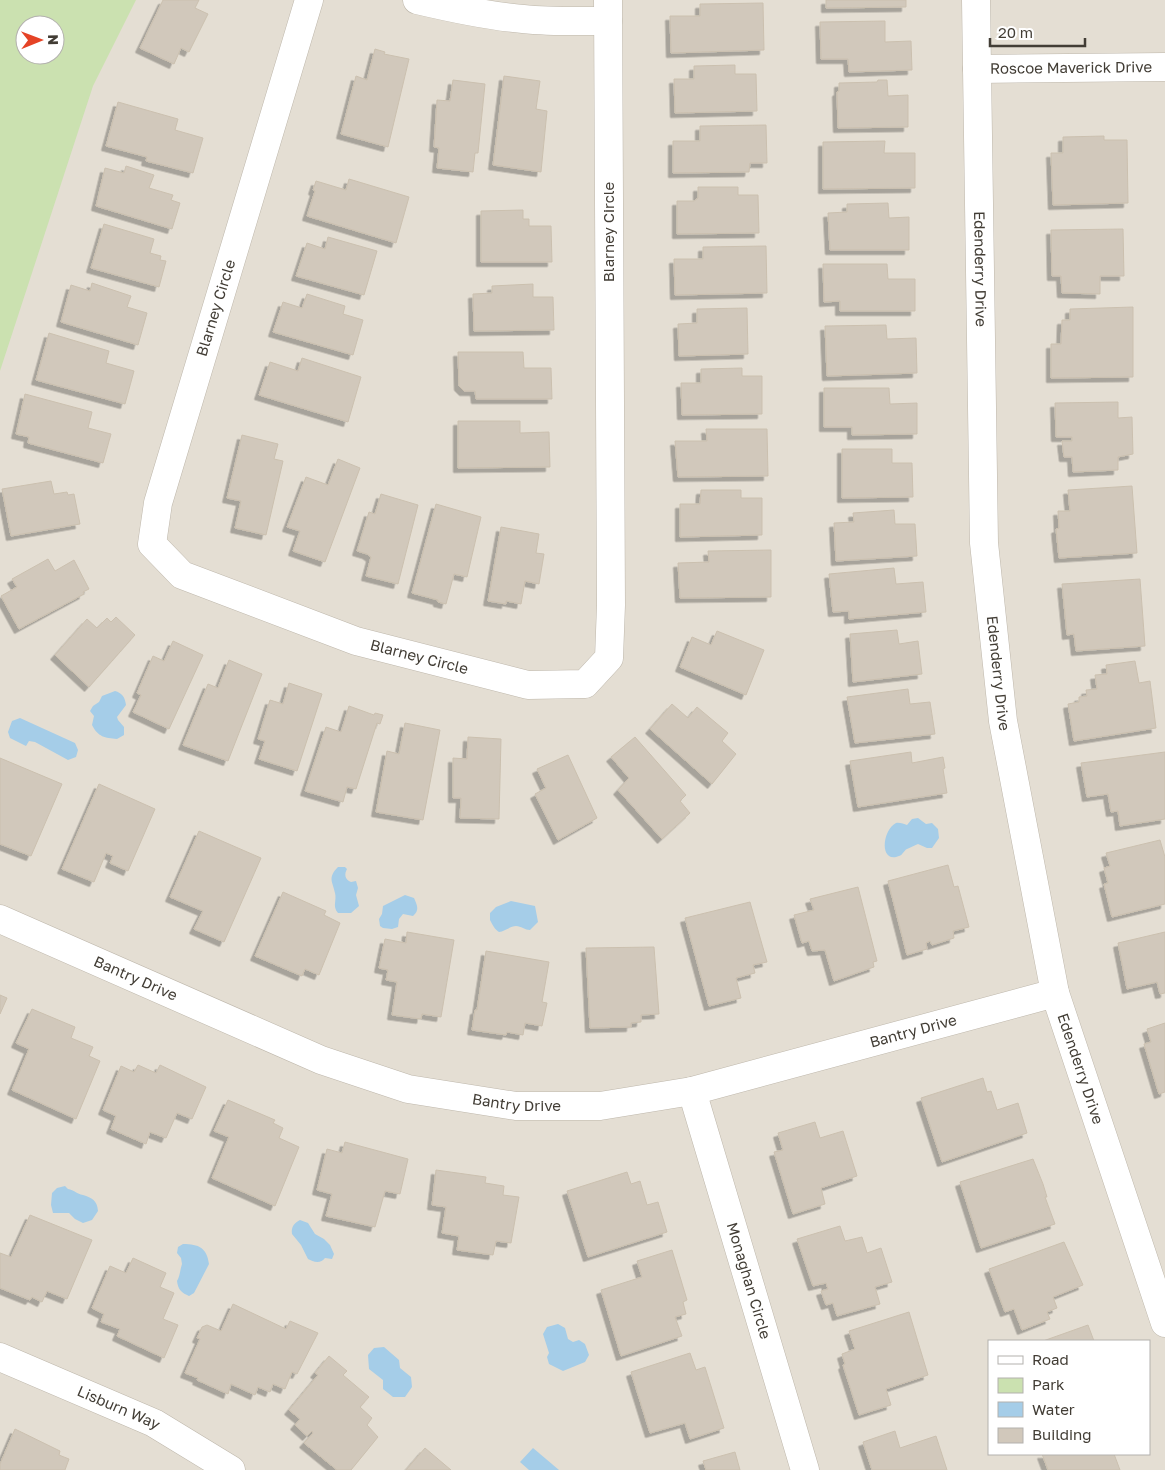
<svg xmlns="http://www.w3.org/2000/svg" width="1165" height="1470" font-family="'Golos Text',sans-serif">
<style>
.residential{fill:#e4ded3;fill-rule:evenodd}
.green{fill:#cbe1b0;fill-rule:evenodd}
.water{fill:#a5cde8}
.building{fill:#d1c8bb;stroke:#cbc0af;filter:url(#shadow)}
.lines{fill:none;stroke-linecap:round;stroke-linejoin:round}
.street-casing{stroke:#beb7ab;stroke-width:29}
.street{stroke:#fff;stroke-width:28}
.labels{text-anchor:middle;stroke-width:4.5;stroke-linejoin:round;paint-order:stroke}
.street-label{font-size:15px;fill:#423d35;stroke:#fff}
</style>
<defs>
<filter id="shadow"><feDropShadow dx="-4.5" dy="4.5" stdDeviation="0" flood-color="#0004"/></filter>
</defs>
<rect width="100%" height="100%" fill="#f0ede4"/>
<path class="residential" d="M0,0h1165v1470h-1165zM25,25h30v30h-30zM989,1341h160v113h-160z"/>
<path class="green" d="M0,0h136l-43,86 -93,285zM25,25h30v30h-30z"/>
<g class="water">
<path d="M115,691c7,2 10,6 11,14l-9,12 1,3 6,7v8l-7,4c-12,-1 -19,-2 -25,-14l2,-9 -4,-5 3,-5 6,-4 3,-6z"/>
<polygon points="20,718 75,743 78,750 76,757 68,760 35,742 29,741 26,746 10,738 8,732 12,721"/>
<path d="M918,818l8,6 6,-1 6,6 1,9 -7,10h-5l-9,-4c-4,2 -7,3 -11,5 -3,1 -4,6 -8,7 -20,8 -17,-26 -3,-33 3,-1 8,1 11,2l5,-6z"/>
<path d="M338,867h7l2,2c-3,5 -2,11 4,13l5,-1 2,7 -2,7 3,11 -8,7h-13c-6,-7 -1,-12 -3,-20 -2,-11 -8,-15 3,-26z"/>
<path d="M405,895l9,3c3,7 6,12 -1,18l-10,-2 -4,5 -1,8 -6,2 -9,-1 -3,-2 -1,-7 3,-5 1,-8z"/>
<path d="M511,901l24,5 3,16 -8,8c-5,0 -9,-4 -14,-4 -5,0 -11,5 -17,6 -4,-2 -7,-8 -9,-12v-7l6,-6z"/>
<path d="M65,1186l3,3c6,1 9,5 15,6 9,3 14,5 15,16l-6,9 -9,3 -8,-4 -6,-6h-16l-2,-8 1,-12 5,-5z"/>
<path d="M300,1220l8,3 7,11 9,5 6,6 4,9 -2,5 -7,-1c-4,6 -12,4 -17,1l-7,-14 -9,-11c-1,-7 2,-11 8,-14z"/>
<path d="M183,1244c16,0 24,4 26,20l-15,29 -5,3c-7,-3 -11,-6 -12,-15 3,-5 3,-11 5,-17l-1,-6 -4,-5 1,-6z"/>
<polygon points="558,1324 565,1328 568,1339 573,1342 579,1340 585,1344 589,1355 585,1362 563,1371 549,1364 547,1357 549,1353 543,1334 547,1327"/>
<polygon points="384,1347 399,1360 400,1368 411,1377 412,1387 405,1397 393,1397 383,1389 383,1380 369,1369 368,1355 374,1348"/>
<polygon points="533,1448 559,1470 529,1470 520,1462"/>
</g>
<g class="building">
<polygon points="163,0 199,0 195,8 208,14 189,52 181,48 174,64 140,48"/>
<polygon points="826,0 906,0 906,7 826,8"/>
<polygon points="763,3 764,50 671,53 670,16 700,16 700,4"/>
<polygon points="885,21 885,42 911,41 912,70 849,72 848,59 821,59 820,22"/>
<polygon points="375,49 385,52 384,54 409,59 388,147 341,134 356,76 367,80"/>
<polygon points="735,65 735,74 756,74 757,111 675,113 674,79 694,79 694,66"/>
<polygon points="504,76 540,81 536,109 547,111 541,172 493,165"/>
<polygon points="453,80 485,84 478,153 475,153 473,172 437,168 439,148 434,147 437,100 450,101"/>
<polygon points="878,80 887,80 888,96 908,95 908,127 838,128 837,92 839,91 839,83 877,82"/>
<polygon points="118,102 178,119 175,130 203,138 193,173 146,161 147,157 106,146"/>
<polygon points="766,125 767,163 750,163 749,172 673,173 673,141 700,141 700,126"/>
<polygon points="1104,136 1104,140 1127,140 1128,203 1053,205 1051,153 1063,153 1063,137"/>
<polygon points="885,141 884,153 915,153 915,188 823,189 823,142"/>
<polygon points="126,166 154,175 149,188 173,195 171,200 180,203 172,229 96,206 105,168 124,173"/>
<polygon points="349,179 409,197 396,243 307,216 315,191 313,190 316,181 346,190"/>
<polygon points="698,187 738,187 738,195 758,195 759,233 677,234 677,201 694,201 698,198"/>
<polygon points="888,203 889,218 909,217 909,250 830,250 828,213 847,212 847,204"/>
<polygon points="523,210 523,219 529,219 529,226 551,226 552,262 481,262 481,211"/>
<polygon points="104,224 154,239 150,253 161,256 160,260 166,261 159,287 91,268"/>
<polygon points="1123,229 1124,276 1100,276 1100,294 1062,293 1061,276 1052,276 1051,230"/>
<polygon points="328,237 377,251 364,295 296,276 307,243 325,249"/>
<polygon points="766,246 767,293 675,295 674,259 703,259 703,247"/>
<polygon points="823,264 887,264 888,279 915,279 915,311 840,311 840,301 824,302"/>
<polygon points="92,283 131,296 127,307 147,313 138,345 61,322 71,285 90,291"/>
<polygon points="533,284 533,297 553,297 554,330 474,331 473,294 492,293 492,286"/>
<polygon points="307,294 345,306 343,314 363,320 353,355 273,332 283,302 302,308"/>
<polygon points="1133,307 1133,377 1051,378 1051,344 1061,344 1062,320 1070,320 1070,309"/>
<polygon points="747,308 748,354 679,356 678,324 697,323 697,309"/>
<polygon points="886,325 887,339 916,338 917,373 827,376 825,326"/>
<polygon points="49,333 109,351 106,363 134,371 125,404 36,380"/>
<polygon points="458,352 523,352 524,368 551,368 552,399 476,399 475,391 464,391 459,386"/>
<polygon points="302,358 361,377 348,422 259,395 270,362 298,371"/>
<polygon points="742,368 742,376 762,376 762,414 682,415 681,383 701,383 701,369"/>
<polygon points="824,388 889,388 890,404 917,403 917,434 852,435 852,427 824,427"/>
<polygon points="25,394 92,412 88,428 111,434 103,463 28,443 29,437 16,434"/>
<polygon points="1118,402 1118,418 1132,417 1133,454 1118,457 1118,470 1073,472 1072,457 1064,457 1062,441 1072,441 1072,437 1056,437 1055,403"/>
<polygon points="458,421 520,421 520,433 549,432 550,467 458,468"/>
<polygon points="706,429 767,429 768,476 678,477 675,441 707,441"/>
<polygon points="242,435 278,444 274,459 283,461 266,535 235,528 241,501 227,498"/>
<polygon points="842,449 892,449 892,463 912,463 913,497 842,498"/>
<polygon points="338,459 360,468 325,562 293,551 300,531 287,527 306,477 328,485"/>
<polygon points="51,481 54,494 67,492 68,495 74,494 80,524 11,536 2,489"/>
<polygon points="1132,486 1137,553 1059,558 1056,529 1059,528 1058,511 1070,511 1068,490"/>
<polygon points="701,490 741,490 741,498 762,498 762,535 680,537 680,504 700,504"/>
<polygon points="381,494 418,505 398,584 366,576 371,557 367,554 357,551 369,512 375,514"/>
<polygon points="436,504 481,517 467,577 454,574 446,604 438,602 438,600 412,593"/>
<polygon points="894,510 895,524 915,524 917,556 836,561 834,523 854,522 853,513"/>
<polygon points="501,527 539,534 536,553 544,554 539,584 525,581 521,604 506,601 506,604 488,601"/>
<polygon points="771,550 771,597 680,598 678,563 709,562 708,551"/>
<polygon points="48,559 55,571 74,560 89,589 83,592 84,594 19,629 1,596 17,587 12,579"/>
<polygon points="894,568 896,584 923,582 926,612 849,619 849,611 833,612 829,574"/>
<polygon points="1140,579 1145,646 1076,651 1074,634 1067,635 1062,584"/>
<polygon points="116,617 135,635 89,687 55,655 87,619 97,628 107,618 111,622"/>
<polygon points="897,630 899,644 918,641 922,674 853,682 850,634"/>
<polygon points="717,631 764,650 746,695 680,667 692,637 711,645"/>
<polygon points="173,641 203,655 169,729 133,712 141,695 137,693 153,656 164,661"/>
<polygon points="229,660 262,674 228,761 183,745 208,684 218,688"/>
<polygon points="1135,661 1139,683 1150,681 1156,728 1074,741 1068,704 1079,702 1079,697 1087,696 1086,690 1097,689 1095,675 1107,674 1106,665"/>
<polygon points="289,683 322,694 297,771 259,759 265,741 258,739 270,700 283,704"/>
<polygon points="908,689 910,704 930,702 935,734 855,743 847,697"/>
<polygon points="672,704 688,718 697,707 728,733 722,741 736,754 712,784 650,729"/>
<polygon points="349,706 374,715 375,713 383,715 380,724 377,723 356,789 347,787 343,802 305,791 326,727 341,732"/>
<polygon points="405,723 440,730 423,820 376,812 387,751 399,754"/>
<polygon points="468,737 501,739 499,819 460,818 461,798 453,798 453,758 467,759"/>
<polygon points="635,737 686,795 680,801 690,813 662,839 618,790 629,778 611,757"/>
<polygon points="911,752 912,763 943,757 945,768 943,769 947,793 858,807 850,761"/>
<polygon points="1165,752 1165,819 1120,826 1118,811 1111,812 1108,794 1087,797 1081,763"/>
<polygon points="568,755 597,818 558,840 535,794 546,788 537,769"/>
<polygon points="0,758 62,784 31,856 0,844"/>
<polygon points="99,784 155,809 128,871 110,863 113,856 106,853 94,882 62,869"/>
<polygon points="199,831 261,858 224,942 194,929 203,911 170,897"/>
<polygon points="1160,840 1165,857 1165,904 1112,917 1104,884 1108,883 1104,868 1110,866 1106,853"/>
<polygon points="948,865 954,887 958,886 969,927 953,931 954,938 932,945 930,941 926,943 927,949 907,955 888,881"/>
<polygon points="858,887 877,961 873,962 874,967 834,981 825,950 812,951 809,941 802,943 794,915 814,910 810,899"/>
<polygon points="283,892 326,911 324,915 340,923 319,975 305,969 302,976 255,956"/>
<polygon points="750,902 767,962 753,965 755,973 736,978 741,998 709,1006 685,918"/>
<polygon points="407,932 454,940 441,1017 422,1014 421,1019 392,1015 397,982 386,980 388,970 379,968 385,939 406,943"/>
<polygon points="1165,932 1165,993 1160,994 1157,982 1127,989 1118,943"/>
<polygon points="654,947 659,1014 641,1015 641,1022 631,1023 631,1027 590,1028 586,948"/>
<polygon points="486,951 549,962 542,1002 547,1003 542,1026 525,1023 523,1035 507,1032 506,1035 472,1030 475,1010 477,1010"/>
<polygon points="0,995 7,998 0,1014"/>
<polygon points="32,1009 75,1027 71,1038 93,1047 89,1056 100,1061 76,1119 12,1090 29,1049 16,1043"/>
<polygon points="1165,1023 1165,1092 1159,1094 1144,1044 1151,1042 1147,1029"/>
<polygon points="138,1065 156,1073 160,1065 206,1087 192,1119 177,1113 166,1138 150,1132 146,1144 111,1129 116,1116 103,1110 121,1066 134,1072"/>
<polygon points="983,1078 987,1092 991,1091 997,1110 1018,1103 1027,1133 942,1162 921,1098"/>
<polygon points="228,1100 275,1120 273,1123 283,1128 279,1138 299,1147 275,1206 212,1178 229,1137 214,1131"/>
<polygon points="815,1122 820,1138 843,1131 857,1176 821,1188 825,1204 793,1214 774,1152 783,1150 778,1133"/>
<polygon points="345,1142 408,1159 400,1194 385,1191 375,1227 326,1216 332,1194 317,1190 327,1149 342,1153"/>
<polygon points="1033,1159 1043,1184 1047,1197 1045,1197 1055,1224 981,1248 960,1182"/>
<polygon points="436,1170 486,1177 485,1183 504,1186 503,1195 519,1197 511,1243 496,1241 493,1255 457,1250 459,1236 442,1233 446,1207 432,1205"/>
<polygon points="627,1172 631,1184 640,1181 647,1205 658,1202 667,1232 588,1257 567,1191"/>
<polygon points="30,1215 92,1240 67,1299 47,1291 42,1302 32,1297 30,1300 0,1288 0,1253 11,1257"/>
<polygon points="840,1226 845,1241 862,1237 867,1253 881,1248 892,1282 875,1287 880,1304 837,1316 833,1303 826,1305 821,1291 828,1289 826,1283 813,1286 797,1239"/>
<polygon points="1064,1242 1083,1285 1053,1297 1057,1308 1047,1312 1050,1319 1022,1330 1014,1309 1005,1312 989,1269"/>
<polygon points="672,1250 687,1300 683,1302 686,1314 675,1317 682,1336 621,1356 601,1290 642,1277 637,1261"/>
<polygon points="133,1258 166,1273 160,1287 174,1293 163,1319 178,1325 164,1358 117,1336 120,1329 101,1322 104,1314 92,1308 110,1266 126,1273"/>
<polygon points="233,1304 286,1329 290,1321 318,1333 297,1374 292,1372 285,1389 273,1384 270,1392 258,1387 255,1395 231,1384 228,1394 197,1380 198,1378 185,1373 200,1339 197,1338 202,1327 207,1325 221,1331"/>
<polygon points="909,1312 928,1375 886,1389 891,1405 859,1415 843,1365 845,1364 842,1354 855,1349 849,1331"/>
<polygon points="1088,1325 1094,1341 1043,1341"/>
<polygon points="690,1353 696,1370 705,1367 724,1428 690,1439 685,1423 650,1433 631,1372"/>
<polygon points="329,1356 347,1371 343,1375 369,1397 360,1407 372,1418 367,1425 378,1437 351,1470 337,1470 304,1443 313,1433 312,1431 307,1436 295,1425 300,1419 289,1410 318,1375 315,1373"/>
<polygon points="15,1429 60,1451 59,1455 69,1459 65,1470 0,1470 0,1464"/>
<polygon points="895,1431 900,1448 936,1436 947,1470 872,1470 863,1442"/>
<polygon points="425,1448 451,1470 406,1470"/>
<polygon points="735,1452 740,1470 706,1470 703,1461"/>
<polygon points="1042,1454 1114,1454 1120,1470 1048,1470"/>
</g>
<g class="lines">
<g class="street-casing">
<g id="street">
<path id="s1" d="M309,0l-151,503 -6,41 30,31 174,66 172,44 57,-1 24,-26 2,-53 -3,-605"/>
<path d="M417,0c34,8 70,16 106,19 28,3 56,2 85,2"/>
<path id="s2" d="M976,0l8,543 19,178 52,272 110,330"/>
<path id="s3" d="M977,69l188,-2"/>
<path id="s4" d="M0,919l321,141 87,29 108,17h84l92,-15 363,-98"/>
<path id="s5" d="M692,1091l113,379"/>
<path id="s6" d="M0,1357l154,66 77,47"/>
</g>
</g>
<use href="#street" class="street"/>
</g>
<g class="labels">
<g class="street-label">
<text dy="5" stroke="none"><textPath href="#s3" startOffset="94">Roscoe Maverick Drive</textPath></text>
<text transform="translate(609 232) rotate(-90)" y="5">Blarney Circle</text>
<text dy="5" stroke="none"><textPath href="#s2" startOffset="269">Edenderry Drive</textPath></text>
<text transform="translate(216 308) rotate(-73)" y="5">Blarney Circle</text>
<text dy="5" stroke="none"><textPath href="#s1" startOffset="861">Blarney Circle</textPath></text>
<text dy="5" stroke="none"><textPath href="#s2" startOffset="674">Edenderry Drive</textPath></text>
<text dy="5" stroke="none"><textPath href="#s4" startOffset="148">Bantry Drive</textPath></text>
<text dy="5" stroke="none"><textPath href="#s4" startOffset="958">Bantry Drive</textPath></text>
<text dy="5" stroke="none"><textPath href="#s2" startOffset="1079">Edenderry Drive</textPath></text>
<text dy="5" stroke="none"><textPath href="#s4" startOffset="552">Bantry Drive</textPath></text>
<text dy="5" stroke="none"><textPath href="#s5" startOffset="198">Monaghan Circle</textPath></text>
<text dy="5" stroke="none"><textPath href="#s6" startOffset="129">Lisburn Way</textPath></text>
</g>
</g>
<rect x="988" y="1340" width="162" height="115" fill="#ffffff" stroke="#b3b1ae"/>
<rect x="998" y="1356" width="25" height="8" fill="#ffffff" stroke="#b3b1ae"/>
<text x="1032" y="1365" font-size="15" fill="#423d35">Road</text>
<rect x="998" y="1378" width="25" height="15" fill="#cbe1b0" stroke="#b3b1ae"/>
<text x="1032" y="1390" font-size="15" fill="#423d35">Park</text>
<rect x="998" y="1402" width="25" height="15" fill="#a5cde8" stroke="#b3b1ae"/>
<text x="1032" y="1415" font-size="15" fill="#423d35">Water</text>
<rect x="998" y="1428" width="25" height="15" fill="#d1c8bb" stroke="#b3b1ae"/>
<text x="1032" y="1440" font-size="15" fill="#423d35">Building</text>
<g transform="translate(40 40) rotate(89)"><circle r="24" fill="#ffffff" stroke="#b3b1ae"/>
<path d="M0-4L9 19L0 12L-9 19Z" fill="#e54326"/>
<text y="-8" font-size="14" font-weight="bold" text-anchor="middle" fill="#423d35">N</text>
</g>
<path d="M990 38v8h95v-8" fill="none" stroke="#423d35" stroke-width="2.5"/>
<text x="998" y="38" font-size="15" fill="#423d35" stroke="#ffffff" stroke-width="4" paint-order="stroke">20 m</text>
</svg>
